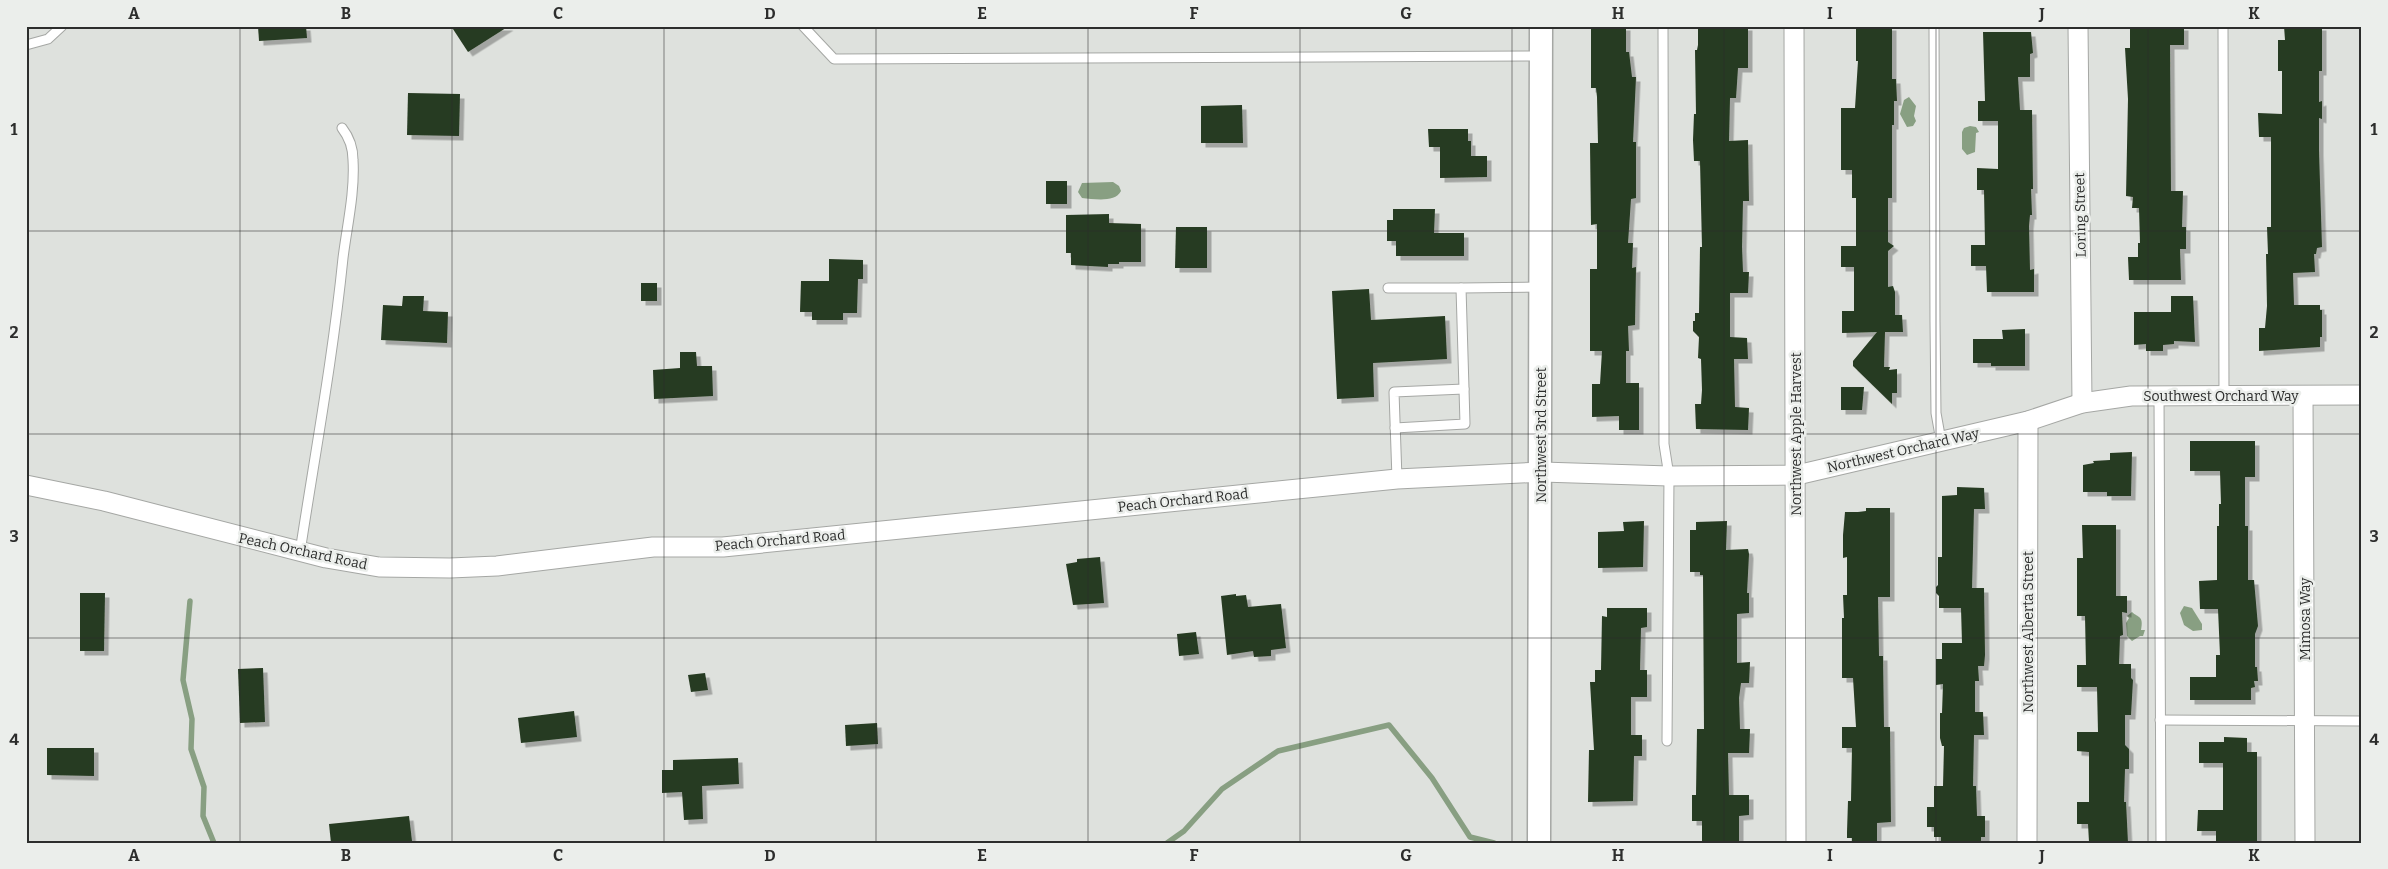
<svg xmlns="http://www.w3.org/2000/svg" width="2388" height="869" font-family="Bitter,serif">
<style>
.water{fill:#889f82}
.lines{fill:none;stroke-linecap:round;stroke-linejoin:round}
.stream{stroke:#889f82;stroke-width:5.5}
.building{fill:#263a21;filter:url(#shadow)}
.service-casing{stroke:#a5a7a4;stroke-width:11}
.minor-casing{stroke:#a5a7a4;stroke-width:21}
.tertiary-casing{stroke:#a5a7a4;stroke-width:25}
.service{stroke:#fff;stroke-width:9}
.minor{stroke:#fff;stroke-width:19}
.tertiary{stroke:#fff;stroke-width:22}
.grid{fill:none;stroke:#2c2d2c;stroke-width:1;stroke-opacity:0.55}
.labels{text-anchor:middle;stroke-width:5;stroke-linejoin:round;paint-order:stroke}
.street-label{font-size:14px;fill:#2c2d2c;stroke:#ebeeeb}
.neatline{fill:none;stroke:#2c2d2c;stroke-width:2}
.grid-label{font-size:16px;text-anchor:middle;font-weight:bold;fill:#2c2d2c}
</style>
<defs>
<filter id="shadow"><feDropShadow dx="4.5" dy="4.5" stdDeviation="0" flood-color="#0004"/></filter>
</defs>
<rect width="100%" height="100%" fill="#dee1dd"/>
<g class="water">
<polygon points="1909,97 1916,106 1914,116 1916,121 1913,126 1907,127 1900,114 1904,100"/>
<polygon points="1970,126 1976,127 1979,132 1976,133 1975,152 1967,155 1962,149 1962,132 1964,128"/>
<path d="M1113,182l6,4 2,5c-6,12 -27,8 -39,7l-4,-6 4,-9z"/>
<polygon points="2184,606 2192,608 2202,624 2202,630 2193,631 2184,625 2180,613"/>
<path d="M2132,612c6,6 12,3 9,18h4l-2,6h-3l-8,5 -5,-5 -1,-13 3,-5 -2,-2z"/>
</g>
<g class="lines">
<g class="stream">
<polyline points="190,601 183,680 192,719 191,749 204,787 203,816 214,843"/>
<polyline points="1167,843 1184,831 1222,789 1278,751 1389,725 1432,778 1470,837 1494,843"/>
</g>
</g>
<g class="building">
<polygon points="258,26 306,26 307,38 259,41"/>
<polygon points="451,26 509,26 468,52"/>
<polygon points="1591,26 1626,26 1626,52 1629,52 1632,77 1636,77 1633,142 1636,142 1636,198 1631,199 1628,243 1633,243 1632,268 1636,267 1635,325 1628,326 1629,351 1626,351 1626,383 1639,383 1639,430 1619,430 1619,416 1592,417 1592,384 1600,384 1602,351 1590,351 1590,269 1597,269 1597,224 1591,225 1590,143 1598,143 1597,97 1596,88 1591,88"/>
<polygon points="1698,26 1748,26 1748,68 1738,68 1736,98 1730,98 1729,141 1748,140 1749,201 1743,201 1742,247 1743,272 1749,272 1748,293 1730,293 1730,337 1747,338 1748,359 1734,359 1735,407 1749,408 1748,430 1696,429 1695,404 1701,404 1702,390 1701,359 1698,358 1699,337 1693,331 1693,321 1695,321 1695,313 1699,313 1700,247 1702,247 1700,161 1694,161 1693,140 1694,114 1696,114 1695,50 1697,50 1698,45"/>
<polygon points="1856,26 1892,26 1892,79 1896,79 1897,101 1894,101 1894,125 1892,125 1892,198 1888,198 1888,242 1894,246 1888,251 1888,287 1893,286 1895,292 1895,315 1902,315 1903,332 1885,332 1884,367 1890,367 1889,370 1897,369 1897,393 1892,393 1892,404 1853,366 1853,361 1877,332 1842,333 1842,311 1854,311 1854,267 1841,267 1841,246 1856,246 1856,198 1852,198 1852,170 1841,170 1841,108 1855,108 1858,61 1856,61"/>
<polygon points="2130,26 2184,26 2184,45 2170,45 2171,191 2183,191 2182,227 2186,227 2186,249 2180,249 2181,280 2129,280 2128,257 2138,257 2138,243 2140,243 2139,208 2132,208 2133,197 2126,196 2128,99 2125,48 2130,48"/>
<polygon points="2284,26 2322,26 2322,71 2319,71 2319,102 2322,101 2322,119 2319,118 2319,151 2322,247 2317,248 2316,254 2314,254 2315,272 2293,273 2294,305 2320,305 2320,310 2322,310 2322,337 2320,337 2320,347 2259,351 2259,328 2265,328 2267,306 2266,254 2268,254 2267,227 2271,227 2271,137 2259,137 2258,113 2282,114 2282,71 2278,71 2278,40 2285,40"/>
<polygon points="1983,32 2031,32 2033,53 2030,54 2030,77 2018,77 2020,110 2032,110 2033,189 2031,189 2032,215 2030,215 2029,226 2030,270 2034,269 2034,292 1987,292 1986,266 1971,266 1971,245 1985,245 1984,190 1977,190 1977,168 1998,169 1998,121 1978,121 1978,101 1985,101"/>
<polygon points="408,93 460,94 459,136 407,135"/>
<polygon points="1242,105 1243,143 1201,143 1201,106"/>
<polygon points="1428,129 1468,129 1468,141 1471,141 1471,156 1487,156 1487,177 1440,178 1440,147 1429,147"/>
<rect x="1046" y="181" width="21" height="23"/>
<polygon points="1393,209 1435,209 1434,233 1464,233 1464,256 1396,256 1396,241 1387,241 1387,220 1393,220"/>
<polygon points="1109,214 1109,223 1141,224 1141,262 1119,262 1119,264 1108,264 1108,267 1071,265 1071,253 1066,253 1066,215"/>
<polygon points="1176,227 1207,227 1207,268 1175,268"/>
<polygon points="829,259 863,260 863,279 858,279 857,313 843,313 843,320 812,320 812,312 800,312 801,281 829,281"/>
<rect x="641" y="283" width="16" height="18"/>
<polygon points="1369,289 1371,320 1445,316 1447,359 1373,363 1374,397 1337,399 1332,291"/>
<polygon points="403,296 424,296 423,311 448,312 447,343 381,340 383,305 402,306"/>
<polygon points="2171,296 2193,296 2195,342 2174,341 2174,344 2163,345 2163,351 2146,351 2146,344 2134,345 2134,312 2171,312"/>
<polygon points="2025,329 2025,366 1991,366 1991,363 1973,363 1973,339 2003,339 2002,330"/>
<polygon points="680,352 696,352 697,366 712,366 713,396 654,399 653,370 680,368"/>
<polygon points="1841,387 1864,387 1862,410 1841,410"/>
<polygon points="2190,441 2255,441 2255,477 2245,477 2245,526 2248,526 2248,580 2254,580 2258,626 2255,634 2255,667 2257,667 2258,681 2254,681 2255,687 2251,688 2251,700 2190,700 2190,677 2216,677 2216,655 2220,655 2218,609 2200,609 2199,581 2217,580 2217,526 2219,526 2219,504 2221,504 2220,471 2190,471"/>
<polygon points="2132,452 2131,496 2107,496 2107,492 2083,492 2083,465 2094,463 2093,461 2110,460 2110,453"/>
<polygon points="1957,487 1984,488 1985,509 1974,509 1972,588 1984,588 1985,655 1984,666 1978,666 1979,681 1975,681 1975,712 1983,712 1984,735 1974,735 1973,786 1976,786 1977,816 1985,816 1985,837 1981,837 1981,841 1941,841 1941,837 1934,837 1934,827 1927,827 1927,807 1934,807 1934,786 1943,786 1944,746 1942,746 1940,738 1940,713 1942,713 1943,684 1936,685 1936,659 1942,659 1942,643 1962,643 1961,608 1939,608 1939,596 1936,593 1936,587 1938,585 1938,557 1942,557 1942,496 1957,495"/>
<polygon points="1866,508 1890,508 1890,597 1878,597 1879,656 1883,656 1884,727 1890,727 1891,822 1877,823 1877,843 1852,843 1852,838 1847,838 1847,832 1848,801 1851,801 1852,748 1842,748 1842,727 1856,727 1853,678 1842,678 1842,618 1844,618 1843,595 1847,595 1847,557 1843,558 1843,535 1845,512 1858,512 1866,511"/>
<polygon points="1644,521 1643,567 1598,568 1598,532 1624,531 1623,522"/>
<polygon points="1727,521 1726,550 1748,549 1749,554 1747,593 1749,593 1749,613 1737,614 1737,663 1750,662 1749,683 1741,683 1739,698 1740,729 1750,729 1749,753 1728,753 1729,795 1749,795 1749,815 1739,816 1739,843 1702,843 1702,821 1692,821 1692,795 1696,795 1697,729 1704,729 1703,575 1700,575 1700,572 1690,572 1690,530 1696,530 1696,522"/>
<polygon points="2082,525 2116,525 2116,596 2127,596 2127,613 2122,612 2123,635 2120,636 2119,664 2131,664 2131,678 2133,680 2131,715 2125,715 2125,745 2129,749 2129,769 2125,769 2124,802 2126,802 2128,843 2089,842 2088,824 2077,824 2077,802 2089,802 2089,752 2077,751 2077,732 2098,732 2097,687 2077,687 2077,665 2086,665 2085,616 2077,616 2077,558 2083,558"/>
<polygon points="1100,557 1104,603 1073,605 1066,564 1077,562 1077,559"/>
<polygon points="80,593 105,593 104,651 80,651"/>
<polygon points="1236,594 1236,596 1246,595 1248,607 1281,604 1286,648 1271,650 1271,656 1254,657 1253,651 1227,655 1221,596"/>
<polygon points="1607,608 1647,608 1647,627 1641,628 1640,670 1647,670 1647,697 1631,697 1631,735 1642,735 1642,756 1634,756 1633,801 1588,802 1589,750 1594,750 1590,682 1595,682 1595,670 1601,670 1602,616 1607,617"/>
<polygon points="1196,632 1199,654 1179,656 1177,634"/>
<polygon points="263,668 265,722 240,723 238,669"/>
<polygon points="705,673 708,690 691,692 688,675"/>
<polygon points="574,711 577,737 521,743 518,718"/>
<polygon points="877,723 878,744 846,746 845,725"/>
<polygon points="2224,737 2247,738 2247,752 2257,752 2257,843 2216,843 2216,831 2197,831 2198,810 2223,810 2223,763 2199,763 2199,742 2224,742"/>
<polygon points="47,748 94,748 94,776 47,775"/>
<polygon points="738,758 739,784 702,786 703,819 684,820 682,792 662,793 662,770 673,770 673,760"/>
<polygon points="409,816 412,841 331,843 329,824"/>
</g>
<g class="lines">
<g class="service-casing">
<g id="service">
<polyline points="803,26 834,59 1541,56"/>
<polyline points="1663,26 1664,444 1669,476 1667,741"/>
<polyline points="1934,26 1935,322 1936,413 1941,441"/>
<polyline points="2223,26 2224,396"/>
<polyline points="26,45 48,39 62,26"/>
<polyline points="1388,288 1461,288"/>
<polyline points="2159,396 2161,843"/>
<polyline points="1395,428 1465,424 1464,389"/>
<polyline points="1397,479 1394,392 1464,389 1461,288 1541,287"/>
<path d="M300,552c15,-98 33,-195 43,-294 4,-32 12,-66 10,-98 0,-12 -4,-23 -11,-32"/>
<polyline points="2160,720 2362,721"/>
</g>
</g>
<g class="minor-casing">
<g id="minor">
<polyline points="1794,26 1796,843"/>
<polyline points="2078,26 2082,403"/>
<polyline points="2303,396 2305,843"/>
<polyline points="26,485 104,501 326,558 379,567 450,568 497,566 653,547 723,547 1397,479 1542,472 1669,476 1797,475 2028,421 2082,403 2131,396 2362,395"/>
<polyline points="2027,843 2028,421"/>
</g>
</g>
<g class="tertiary-casing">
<polyline id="tertiary" points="1539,843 1541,26"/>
</g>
<use href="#service" class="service"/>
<use href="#minor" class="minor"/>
<use href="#tertiary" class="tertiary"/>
</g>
<path class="grid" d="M240,26v817M452,26v817M664,26v817M876,26v817M1088,26v817M1300,26v817M1512,26v817M1724,26v817M1936,26v817M2148,26v817M26,231h2336M26,434h2336M26,638h2336"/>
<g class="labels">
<g class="street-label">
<text transform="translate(2080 215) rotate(-91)" y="5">Loring Street</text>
<text x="2221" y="401">Southwest Orchard Way</text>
<text transform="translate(1796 434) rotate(-90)" y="5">Northwest Apple Harvest</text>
<text transform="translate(1541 435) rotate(-90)" y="5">Northwest 3rd Street</text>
<text transform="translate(1903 450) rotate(-13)" y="5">Northwest Orchard Way</text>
<text transform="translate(1183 500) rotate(-6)" y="5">Peach Orchard Road</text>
<text transform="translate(780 540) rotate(-5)" y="5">Peach Orchard Road</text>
<text transform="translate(303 551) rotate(12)" y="5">Peach Orchard Road</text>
<text transform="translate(2305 619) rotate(-90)" y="5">Mimosa Way</text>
<text transform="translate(2028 632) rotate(-90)" y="5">Northwest Alberta Street</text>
</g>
</g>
<rect width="2388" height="869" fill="none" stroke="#ebeeeb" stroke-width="55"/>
<rect x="28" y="28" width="2332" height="814" class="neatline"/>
<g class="grid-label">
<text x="134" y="19">A</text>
<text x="346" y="19">B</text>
<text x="558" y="19">C</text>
<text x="770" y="19">D</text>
<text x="982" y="19">E</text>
<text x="1194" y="19">F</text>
<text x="1406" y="19">G</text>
<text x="1618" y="19">H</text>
<text x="1830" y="19">I</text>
<text x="2042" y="19">J</text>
<text x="2254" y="19">K</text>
<text x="14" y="135">1</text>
<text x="2374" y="135">1</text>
<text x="14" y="338">2</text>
<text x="2374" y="338">2</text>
<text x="14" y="542">3</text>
<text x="2374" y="542">3</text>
<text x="14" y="745">4</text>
<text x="2374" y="745">4</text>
<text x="134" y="861">A</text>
<text x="346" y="861">B</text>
<text x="558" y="861">C</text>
<text x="770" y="861">D</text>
<text x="982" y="861">E</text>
<text x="1194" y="861">F</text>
<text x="1406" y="861">G</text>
<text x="1618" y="861">H</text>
<text x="1830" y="861">I</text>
<text x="2042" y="861">J</text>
<text x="2254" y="861">K</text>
</g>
</svg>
